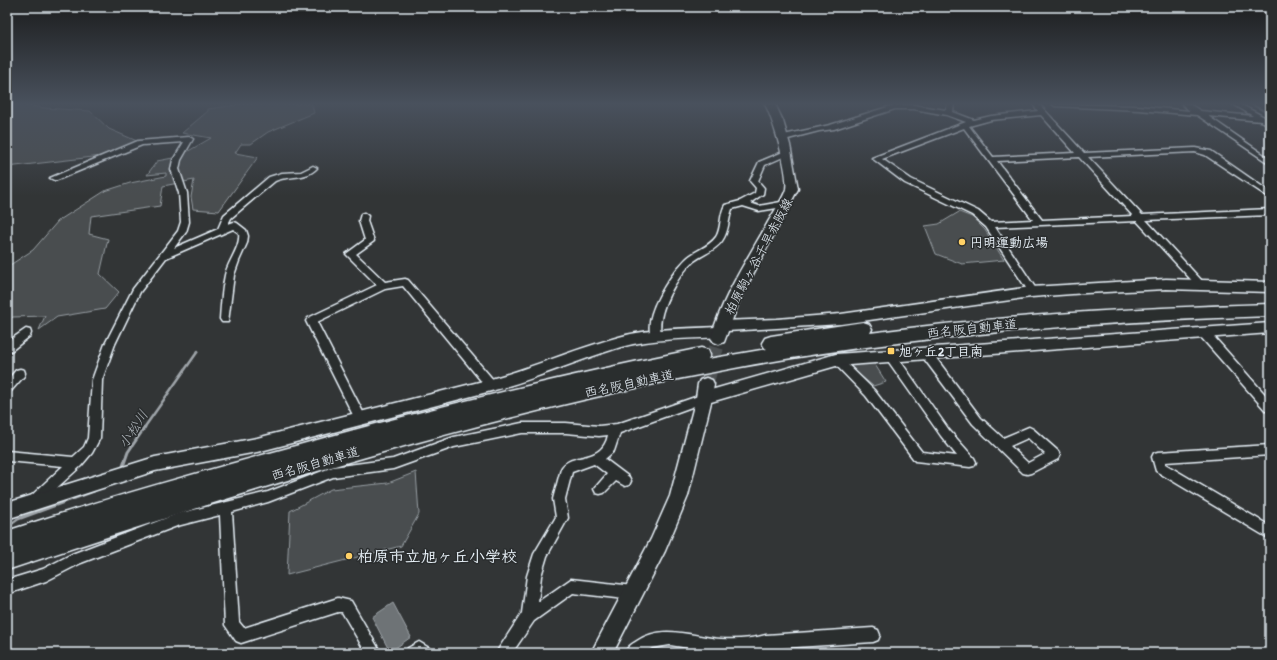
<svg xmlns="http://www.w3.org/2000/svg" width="1277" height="660" font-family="'Patrick Hand','Klee One',sans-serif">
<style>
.green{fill:#494d4f;stroke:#989fa4}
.water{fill:#6e7376;stroke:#9fa5aa}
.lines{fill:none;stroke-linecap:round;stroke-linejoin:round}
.stream-far2{stroke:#9fa5aa;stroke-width:2}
.stream-far1{stroke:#9fa5aa;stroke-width:2.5}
.stream{stroke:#9fa5aa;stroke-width:3}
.primary-tunnel{stroke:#4d5153;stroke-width:15;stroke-dasharray:15 8;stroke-linecap:butt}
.street-casing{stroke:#e8f1f8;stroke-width:3}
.secondary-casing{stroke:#e8f1f8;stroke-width:3}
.primary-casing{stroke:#e8f1f8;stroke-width:3}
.highway-casing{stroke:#e8f1f8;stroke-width:3}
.street{fill:#2a2d2e;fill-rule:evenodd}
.secondary{fill:#2a2d2e;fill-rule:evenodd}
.primary{fill:#2a2d2e;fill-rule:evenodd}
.highway{fill:#2a2d2e;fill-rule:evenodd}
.poi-dot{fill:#ffd166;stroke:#2a2d2e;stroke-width:1.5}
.labels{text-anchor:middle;stroke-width:3;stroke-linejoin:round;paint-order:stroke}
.poi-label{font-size:13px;font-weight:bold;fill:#e8f1f8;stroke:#2a2d2e;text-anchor:start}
.street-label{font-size:13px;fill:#e8f1f8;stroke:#2a2d2e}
.water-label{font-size:14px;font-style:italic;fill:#b1b8be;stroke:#2a2d2e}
.near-poi-label{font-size:16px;font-weight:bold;fill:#e8f1f8;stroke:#2a2d2e;text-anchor:start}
</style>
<rect width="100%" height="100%" fill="#323536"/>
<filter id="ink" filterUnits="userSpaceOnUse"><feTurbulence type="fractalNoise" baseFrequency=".025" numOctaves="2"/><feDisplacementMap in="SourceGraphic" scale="8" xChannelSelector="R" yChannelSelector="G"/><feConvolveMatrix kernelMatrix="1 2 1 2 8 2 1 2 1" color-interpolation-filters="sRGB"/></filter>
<g filter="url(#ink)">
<g class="green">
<polygon points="7,104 25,104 24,105 45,108 90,111 109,129 137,141 102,156 7,167"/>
<polygon points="243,104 312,104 314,113 268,132 251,144 241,144 235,153 258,157 219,211 193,209 191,197 194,180 163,186 160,206 91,216 89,234 108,239 100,274 119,292 105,309 57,317 39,330 45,316 13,317 7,320 7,267 33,250 58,221 105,191 130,183 166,176 166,173 147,175 157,161 178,157 211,138 182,133 208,111 208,109"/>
<polygon points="959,212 972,217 985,230 1004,260 962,264 936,254 925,226 939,224"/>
<polygon points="872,360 886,382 873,386 850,367 850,362"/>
<polygon points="416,472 419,514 401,546 287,575 290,511 331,489 388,483"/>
</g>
<polygon class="water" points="393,603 411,637 390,652 372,617"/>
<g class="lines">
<polyline class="stream-far2" points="1251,104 1270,114"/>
<polyline class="stream-far1" points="144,428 198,351"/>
<g class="stream">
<polyline points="122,469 128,452 145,427"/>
<polyline points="7,527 18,519 94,491"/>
</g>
<polyline class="primary-tunnel" points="706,384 719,338"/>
<g class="street-casing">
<g id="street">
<path d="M948,104h6l-1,8 21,8 17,-4 47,-5 -5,-7h6l45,49 111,-5 16,3 59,41v6l-65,-43 -10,-3 -107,5 54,58 128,-6v6l-124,5 57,62 2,2 -5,3 -3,-1 -60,-65 -142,6 43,65 -5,3 -3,-1 -44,-67 -14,-12 -67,-32 -33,-25 94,-36 -19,-7 -33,-6h-19l-61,20 -15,2 -31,8 -6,1 -4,-2 1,-2 51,-11 64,-20h20l32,5zM1041,115l34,38 -82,4 -24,-31 22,-6zM964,128l69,92 -42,2 -13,-11 -67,-32 -29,-20zM1079,157l54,59 -91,4 -45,-59z"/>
<polygon points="1052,104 1139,106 1190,111 1182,104 1189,104 1201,111 1253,116 1233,104 1240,104 1270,120 1270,125 1261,121 1208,116 1270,159 1270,164 1197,115 1139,110 1055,106"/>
<path d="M189,137l4,2 -12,21 -2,9 8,24 2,29 -3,10 -12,16 44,-19 6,-14 45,-38 13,-4 19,-1 12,-6 4,2c-11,12 -28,7 -42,13l-44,37 -3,6 6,-2 3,1 9,7 2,6 -1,7 -8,18 -5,14 -6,47h-6l-2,-3c1,-15 2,-30 5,-44 3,-14 16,-28 14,-42l-6,-4 -67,29 -26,34 -25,52 -13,36 -2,58 -8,15 -11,13 -42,38 -4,2 -4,-2 -2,-4 2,-4 32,-30 -56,-5v-10l66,6 11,-10 4,-9 4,-58 13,-36 28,-55 45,-58 3,-9 -2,-29 -8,-24 2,-9 11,-18 -42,3 -85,35h-3l-4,-2 88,-37z"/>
<path d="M783,152h3l4,2 -25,11 -7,16 6,7 -1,6 -13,9 9,3 27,-5 4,3 -1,2 -30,5 -16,-5 -11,3c-4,11 -3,22 -10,32 -7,10 -19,13 -28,20 -17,15 -38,51 -33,74l-1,3h-8c-11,-21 19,-64 34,-79 9,-9 22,-11 30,-22 6,-9 3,-22 9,-32l15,-4 15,-8 1,-5 -6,-7 9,-19z"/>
<polygon points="364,213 368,216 367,221 374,241 356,254 385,282 405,279 408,280 495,382 496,385 495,388 491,389 487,388 403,286 385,289 317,322 366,418 364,421 360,423 356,421 306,321 308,318 377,285 346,254 365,240 359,221 361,214"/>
<polygon points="26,329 30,330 31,333 30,336 11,351 7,352 7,342"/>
<polygon points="1204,329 1208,330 1270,400 1270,412 1266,411 1200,336 1199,333 1200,330"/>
<path d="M926,349l4,1 51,68 22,20 26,-11 4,2 25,22 2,4 -2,4 -27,14 -4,1 -4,-1 -50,-49 -51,-68 -1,-3 1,-3zM1028,438l17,16 -17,9 -18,-17z"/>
<polygon points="890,351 894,352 949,430 974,458 976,462 974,466 970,467 915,461 866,396 831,360 832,357 840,357 874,390 922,452 957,456 941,436 886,358 885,355 886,352"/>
<polygon points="20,369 24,370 25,373 24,376 11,391 7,392 7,381 16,370"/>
<path d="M704,394l4,1 1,3 -1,3 -88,32 -6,18 -9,8 24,18 2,4 -2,4 -4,1 -9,-5 -12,12 -4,1 -4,-1 -2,-4 13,-15 -13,-10 -22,8 -7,27 3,19 -21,38 -6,20 -3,26 33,-23 62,7 5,2 2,5 -2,5 -5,2 -60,-7 -39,28 -22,32h-16l26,-40 5,-37 7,-22 22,-37 -3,-18 8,-30c9,-18 41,-4 47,-34l-9,1 -33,-3h-44l-68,14 -61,22 -60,8 -65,25 -36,10 7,110 5,6 94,-30 13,3 30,52h-15l-24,-41h-4l-97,31 -5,-2 -11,-16 -5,-110 -43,11 -96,37 -35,18 -39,13v-14l36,-11 29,-15 105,-40 91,-22 65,-25 60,-8 61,-22 68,-14h44l33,3 18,-2z"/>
<polygon points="1270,445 1270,455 1165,462 1165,464 1270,526 1270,539 1156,471 1152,457 1154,453 1158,452"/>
<path d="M873,628l5,2 2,5 -2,5 -5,2 -107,7 -15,4h-32l-49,-8 -18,3 -8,5h-19c2,-6 7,-9 12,-12 26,-18 56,-4 84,-2 15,1 30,0 45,-4z"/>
<polygon points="419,642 429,648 431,653 406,653 408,648"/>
</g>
</g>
<g class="secondary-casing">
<g id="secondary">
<path d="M1166,279l104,3v10l-104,-3 -80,4 -55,4 -190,27 -114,7 -1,5 -5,1c-33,2 -68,1 -100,10 -44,13 -85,32 -130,44l-234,61 -102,19 -148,48v-16l148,-46 102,-19 234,-59c43,-12 84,-30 128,-42 31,-9 64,-8 97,-10l1,-5 5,-1 55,-2 64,-5 190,-27z"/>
<polygon points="1270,323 1270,333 836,366 704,404 699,402 696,398 699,394 704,392 836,354"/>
</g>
</g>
<g class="primary-casing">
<g id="primary">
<path d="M765,104h10l8,17 7,24 8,44 -58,110 -16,43 -5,2 -5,-2 -3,-4c11,-41 36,-78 56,-114 5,-9 17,-27 19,-35 3,-16 -13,-70 -21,-85z"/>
<polygon points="706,378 712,380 714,384 712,398 688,496 665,551 613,653 591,653 651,539 670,496 696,398 698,384 700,380"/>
</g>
</g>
<g class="highway-casing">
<path id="highway" d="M1270,304v12c-178,6 -355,19 -530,51 -250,46 -492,123 -733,203v-39c87,-29 175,-54 263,-78 142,-40 286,-76 431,-105l7,2 2,5 -2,4 59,-10 -2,-1 -3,-5 3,-5 6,-2 92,-14 6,2 3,5 -2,4c132,-18 266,-25 400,-29z"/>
</g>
<use href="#street" class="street"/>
<use href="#secondary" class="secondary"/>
<use href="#primary" class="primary"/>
<use href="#highway" class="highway"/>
</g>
</g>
<linearGradient id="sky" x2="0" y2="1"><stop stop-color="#1c1d1e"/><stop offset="0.53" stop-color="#49515d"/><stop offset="1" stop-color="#49515d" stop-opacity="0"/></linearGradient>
<rect width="1277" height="196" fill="url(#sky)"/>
<g class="poi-dot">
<circle cx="962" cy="242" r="4"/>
<rect x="887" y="347" width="8" height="8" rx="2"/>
<circle cx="349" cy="556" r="4"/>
</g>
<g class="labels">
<g class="poi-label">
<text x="970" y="247">円明運動広場</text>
<text x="899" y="356">旭ヶ丘2丁目南</text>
</g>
<g class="street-label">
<text transform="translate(758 256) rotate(-62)" y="5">柏原駒ヶ谷千早赤阪線</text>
<text transform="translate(972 328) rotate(-6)" y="5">西名阪自動車道</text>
<text transform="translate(629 383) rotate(-12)" y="5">西名阪自動車道</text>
<text transform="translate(315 463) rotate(-16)" y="5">西名阪自動車道</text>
</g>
<g class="water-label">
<text transform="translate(133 429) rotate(-57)" y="5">小松川</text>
</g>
<g class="near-poi-label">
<text x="357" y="562">柏原市立旭ヶ丘小学校</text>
</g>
</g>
<rect width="1277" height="660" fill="none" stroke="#2a2d2e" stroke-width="24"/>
<rect x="12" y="12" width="1253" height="636" fill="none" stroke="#e8f1f8" stroke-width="1.5" filter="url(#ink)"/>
</svg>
